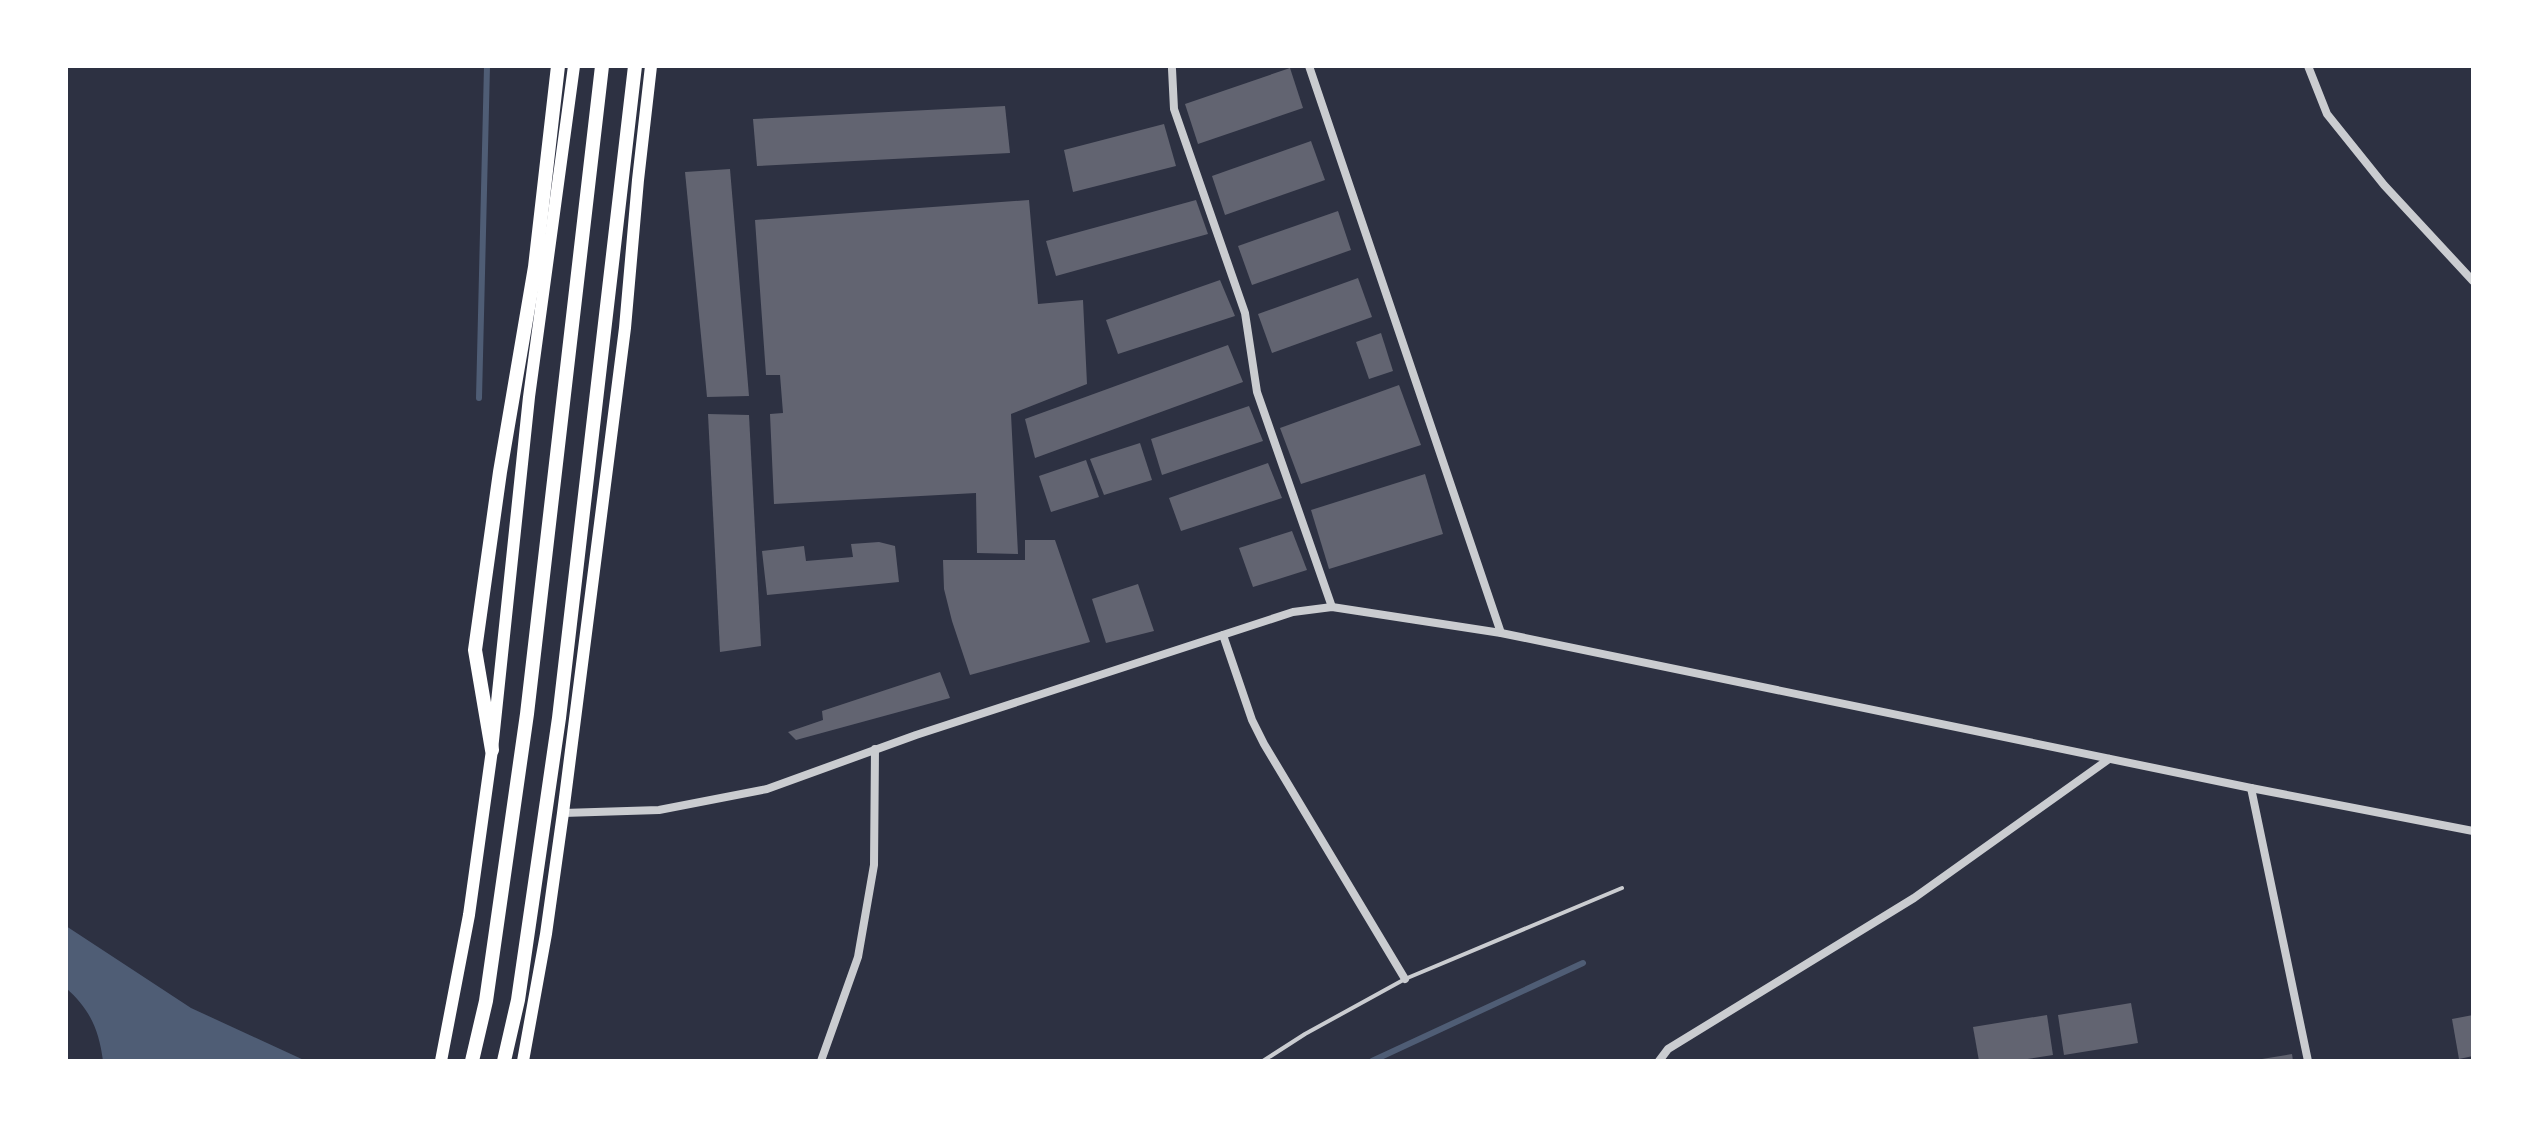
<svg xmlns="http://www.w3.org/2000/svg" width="2539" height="1127" font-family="'Nunito Sans',sans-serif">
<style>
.water{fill:#4f5d75}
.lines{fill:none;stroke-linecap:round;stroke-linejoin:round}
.stream{stroke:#4f5d75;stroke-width:6}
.building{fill:#626471}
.service{stroke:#caccd0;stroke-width:4}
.minor{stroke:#caccd0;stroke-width:8}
.primary{stroke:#fff;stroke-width:12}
.trunk{stroke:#fff;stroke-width:14}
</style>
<rect width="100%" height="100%" fill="#2d3142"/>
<path class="water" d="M66,926l125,82 115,53h-203c-4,-31 -13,-52 -37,-73z"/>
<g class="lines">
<g class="stream">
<polyline points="479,398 487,66"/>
<polyline points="1372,1061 1583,963"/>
</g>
</g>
<g class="building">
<polygon points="1290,68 1303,108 1198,144 1185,104"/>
<polygon points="1005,106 1010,153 757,166 753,119"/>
<polygon points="1164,124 1176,166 1073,192 1064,150"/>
<polygon points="1311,141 1325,180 1225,215 1212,176"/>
<polygon points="730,169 749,396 707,397 685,172"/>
<polygon points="1029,200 1038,304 1083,300 1087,384 1011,414 1018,554 977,553 976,493 774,504 770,414 783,413 780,375 766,375 755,220"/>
<polygon points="1196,200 1208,234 1056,276 1046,241"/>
<polygon points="1338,211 1351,250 1252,285 1238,246"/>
<polygon points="1358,278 1372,317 1272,353 1258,314"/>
<polygon points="1220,280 1235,316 1118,354 1106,320"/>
<polygon points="1381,333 1393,371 1369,379 1356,342"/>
<polygon points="1228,345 1243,382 1035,458 1025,419"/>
<polygon points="1399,385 1421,445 1301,484 1280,428"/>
<polygon points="1249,406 1263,441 1162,475 1151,439"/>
<polygon points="708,414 749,415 761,646 720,652"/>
<polygon points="1140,443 1152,480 1104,495 1090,459"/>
<polygon points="1086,460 1099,497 1051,512 1039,476"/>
<polygon points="1268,463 1282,498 1181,531 1169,498"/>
<polygon points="1425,474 1443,534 1329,569 1311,510"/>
<polygon points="1292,531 1307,570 1253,587 1239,548"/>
<polygon points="1025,540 1055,540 1090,642 970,675 952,621 944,589 943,560 1025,560"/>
<polygon points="879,542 895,546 899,582 767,595 762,551 804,546 806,561 853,557 851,544"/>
<polygon points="1138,584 1154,631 1106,643 1092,599"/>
<polygon points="940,672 950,698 796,740 788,732 823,720 822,711"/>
<polygon points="2131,1003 2138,1043 2064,1055 2058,1015"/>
<polygon points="2047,1015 2053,1055 2015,1061 1979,1061 1973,1027"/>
<polygon points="2473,1015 2473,1056 2459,1059 2452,1019"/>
<polygon points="2292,1054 2293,1061 2263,1061 2262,1059"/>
</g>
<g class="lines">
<polyline class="service" points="1263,1061 1305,1034 1405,979 1622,888"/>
<g class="minor">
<polyline points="1309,66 1501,633"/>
<polyline points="2308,66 2327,114 2384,185 2473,281"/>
<polyline points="1172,69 1174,109 1245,313 1257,392 1332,607"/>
<polyline points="1223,635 1252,720 1264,744 1405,979"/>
<polyline points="2251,788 2308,1061"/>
<polyline points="563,813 659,810 767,789 916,735 1293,612 1332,607 1501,633 2251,788 2473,831"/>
<polyline points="821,1061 858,957 874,865 875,749"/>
<polyline points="1659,1061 1668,1049 1914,898 2109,759"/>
</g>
<g class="primary">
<polyline points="441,1061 469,915 492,750 529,397 574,66"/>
<polyline points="523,1061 546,934 563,813 625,328 638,180 651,66"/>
</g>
<g class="trunk">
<polyline points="492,750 475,650 500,472 535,267 558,66"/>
<polyline points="472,1061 486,1001 527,714 602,66"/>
<polyline points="504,1061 518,1000 559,718 635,66"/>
</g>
</g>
<rect width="2539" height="1127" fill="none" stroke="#ffffff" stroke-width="136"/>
</svg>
